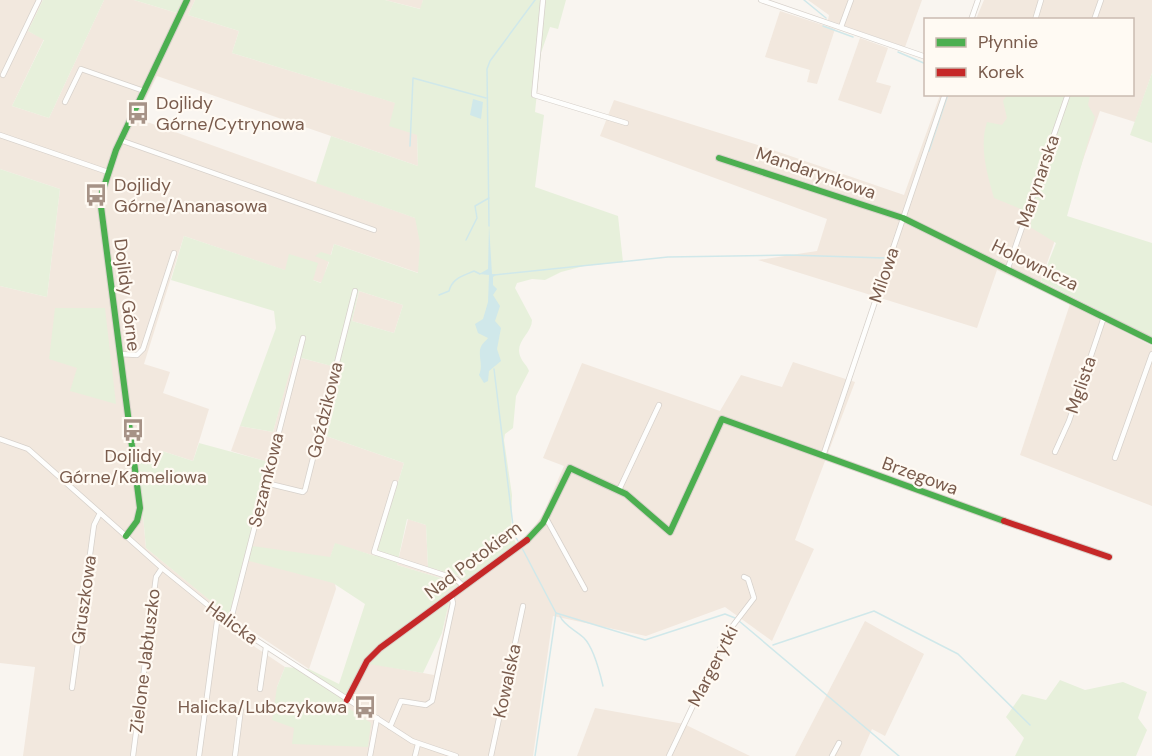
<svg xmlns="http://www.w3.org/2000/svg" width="1152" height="756" font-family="'DM Sans',sans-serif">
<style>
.residential{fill:#f2e8de}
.green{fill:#e7f0db;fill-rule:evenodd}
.water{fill:#d0e8ea}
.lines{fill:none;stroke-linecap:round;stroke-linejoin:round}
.stream{stroke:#d0e8ea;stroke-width:1.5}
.street-casing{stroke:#d7d1cb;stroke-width:6}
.fast-casing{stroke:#d9d2cb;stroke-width:8}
.jam-casing{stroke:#d9d2cb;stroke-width:8}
.street{stroke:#fefefd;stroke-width:4.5}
.fast{stroke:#4caf50;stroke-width:6}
.jam{stroke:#c62828;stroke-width:6}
.labels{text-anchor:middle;stroke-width:4.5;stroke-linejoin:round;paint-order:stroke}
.poi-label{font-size:18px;fill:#7a5c4d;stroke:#fffaf3;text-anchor:start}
.street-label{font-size:18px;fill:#7a5c4d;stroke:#fffaf3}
</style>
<rect width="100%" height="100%" fill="#f9f5f0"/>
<g class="residential">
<polygon points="0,0 43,0 28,31 44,39 12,106 49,118 104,0 134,0 177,13 183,0 195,0 188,15 239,31 232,53 396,103 417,135 418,166 157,76 136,118 421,220 419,273 334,244 322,283 184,236 144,364 170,372 163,393 209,409 193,461 162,451 159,463 138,462 146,548 221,609 218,622 285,667 277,687 342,704 363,662 434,675 449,602 444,594 454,582 397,565 408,519 426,525 428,567 459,576 517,544 532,530 543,514 564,466 543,458 582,363 720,411 741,375 782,387 793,362 855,382 795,540 814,549 772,641 725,607 646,636 553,616 533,756 23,756 35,667 0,663 0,286 47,297 60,189 0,169"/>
<polygon points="385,0 423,0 421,9"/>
<polygon points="808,0 922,0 905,47 828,20 829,15"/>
<polygon points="984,0 1152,0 1152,73 1135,122 1100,111 1038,289 997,270 977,328 758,260 817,251 827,219 600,136 614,100 761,146 904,195 940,95 1132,94 1132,20 976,19"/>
<polygon points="780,11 835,29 817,84 807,82 810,70 765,57"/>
<polygon points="860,38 888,48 876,82 891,86 881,114 838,100"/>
<polygon points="359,291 403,305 394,333 352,321"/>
<polygon points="1070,304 1152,346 1152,506 1020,455"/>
<polygon points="293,356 340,368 323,435 404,463 375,556 335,544 330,558 336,589 309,669 229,616 268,462 231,451 240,426 273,432"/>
<polygon points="865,621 924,654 885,736 872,729 860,756 795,756"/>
<polygon points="595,708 684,724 750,756 577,756"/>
</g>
<g class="green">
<polygon points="43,0 104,0 49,118 12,106 44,40 28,31"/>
<polygon points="134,0 183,0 177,13"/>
<path d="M195,0h190l35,9 3,-9h143l-8,29 -8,-2 -9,26 -6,59 9,3 -9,72 83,29 5,46 -39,4 -23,6 -16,8 -13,-1 -15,4 -2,5 17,32c0,14 -19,22 -11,38 2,5 6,7 8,13l-13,25 -3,32 -8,6 -1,6 8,55 -1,39 6,11 -54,36 -4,-5 -31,-9 -2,-42 -19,-6 -10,46 57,17 3,3 -13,9 5,8 -7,31 -19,40 -60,-10 -21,41 29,19 -3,24 -76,-3 2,-16 -22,-8 5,-33 8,-20 24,2 30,15 26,-80 -32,-21 -84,-22 3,-15 78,11 5,-14 40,13 29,-93 -81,-28 16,-67 -45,-12 -21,76 -33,-6 36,-98 -2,-17 -103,-31 13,-44 101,34 4,-16 29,9 -5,17 8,3 8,-21 -14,-6 6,-4 10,3 3,-11 84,29 2,-30 -5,-25 -99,-35 15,-47 87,30 -1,-31 -28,-9 6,-23 -163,-50 7,-22 -51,-16zM359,291l44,14 -9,28 -42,-12z"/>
<polygon points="1152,73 1152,143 1130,135"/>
<path d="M1007,95h83l-2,10 7,12 -28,99 85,27v94l-111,-56 15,-38 -26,-16 3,-13 -39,-16c-7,-24 -15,-52 -7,-76l15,3 5,-7 -4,-17z"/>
<polygon points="0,169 60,189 47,297 0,286"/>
<polygon points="55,308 105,308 116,404 70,391 77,368 49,359"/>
<polygon points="199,443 269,462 229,616 146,548 138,461 159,463 162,451 193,461"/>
<polygon points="1060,680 1085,690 1123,682 1147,692 1138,718 1147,730 1136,756 1015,756 1024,738 1006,717 1022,694 1046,700"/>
</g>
<g class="water">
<polygon points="473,99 483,102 481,119 470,115"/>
<path d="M489,225l3,49h5l-4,3v8l4,4 -4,6 7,11 -5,15 6,7 -4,21 4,12 -12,10 -1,10 -4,2 -5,-8c4,-9 0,-16 1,-25 1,-6 5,-8 8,-12l-10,-5 -3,-9 8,-5 5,-17 1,-27 -10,-1 9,-5z"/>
</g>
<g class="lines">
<g class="stream">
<polyline points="804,0 826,18"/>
<polyline points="823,26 853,37"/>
<polyline points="898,52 926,64"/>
<polyline points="410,146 413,78 486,98"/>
<polyline points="929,151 948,94"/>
<polyline points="489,226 487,69 490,61 535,0"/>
<polyline points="466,240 477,218 475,206 489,198"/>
<polyline points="494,275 668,257 789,255 885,258"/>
<path d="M439,295l10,-4c3,-13 14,-15 25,-20l6,3"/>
<polyline points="494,369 514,534 518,541"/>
<polyline points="522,548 556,613 535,756"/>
<polyline points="556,613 645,640 725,614 735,618"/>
<path d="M560,616c4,10 16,14 24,22 9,9 16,35 19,48"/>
<polyline points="739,621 899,756"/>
<polyline points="773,645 874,611 958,654 1030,725"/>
</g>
<g class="street-casing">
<g id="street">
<polyline points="543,0 534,95 626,123"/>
<polyline points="761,0 926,57"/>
<polyline points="971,20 978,0"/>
<polyline points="1035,20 1041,0"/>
<polyline points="1094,20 1101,0"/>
<polyline points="841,27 851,0"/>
<polyline points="3,75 39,0"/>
<polyline points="65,102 81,69 144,91"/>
<polyline points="0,135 108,172"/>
<polyline points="120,140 374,230"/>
<polyline points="1008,268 1068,94"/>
<polyline points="120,354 137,355 143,349 174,253"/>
<polyline points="0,439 28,449 162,568 230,623 412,741 456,756"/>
<polyline points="1055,452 1069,421 1104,317"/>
<polyline points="823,456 945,94"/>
<polyline points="1115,458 1152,354"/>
<polyline points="266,483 303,492 305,490 355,291"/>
<polyline points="395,483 374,552 456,579 463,586"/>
<polyline points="619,490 659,405"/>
<polyline points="546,518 585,589"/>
<polyline points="230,623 303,338"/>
<polyline points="72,688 94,525 100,513"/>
<polyline points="260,689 266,647"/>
<polyline points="390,727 401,701 426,705 432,701 453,603 451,595"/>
<polyline points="133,756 156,577 162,568"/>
<polyline points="199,756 218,614"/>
<polyline points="235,756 241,708"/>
<polyline points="370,756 377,718"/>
<polyline points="415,756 418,744"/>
<polyline points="491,756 523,606"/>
<polyline points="669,756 728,632 754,598 748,579 744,577"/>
<polyline points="832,756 839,743"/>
</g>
</g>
<g class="fast-casing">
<g id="fast">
<polyline points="719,158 903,218 1152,341"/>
<polyline points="126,536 137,521 140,508 100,199 116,150 187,0"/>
<polyline points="527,540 543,523 570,468 626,494 670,532 722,419 1004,521"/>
</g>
</g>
<g class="jam-casing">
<g id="jam">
<polyline points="1004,521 1109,557"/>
<polyline points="347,700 367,661 380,648 527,540"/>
</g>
</g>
<use href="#street" class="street"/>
<use href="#fast" class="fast"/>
<use href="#jam" class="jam"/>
</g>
<defs>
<g id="bus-bare" transform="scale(1.8)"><path d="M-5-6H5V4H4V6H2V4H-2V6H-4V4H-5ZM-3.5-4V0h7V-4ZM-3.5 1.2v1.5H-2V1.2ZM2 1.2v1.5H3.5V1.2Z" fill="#a69286" stroke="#fffaf3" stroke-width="2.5" paint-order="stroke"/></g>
</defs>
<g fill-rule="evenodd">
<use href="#bus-bare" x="138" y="113"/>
<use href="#bus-bare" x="96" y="195"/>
<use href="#bus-bare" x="133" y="430"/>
<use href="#bus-bare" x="365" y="707"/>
</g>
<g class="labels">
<g class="poi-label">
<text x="156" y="109">Dojlidy<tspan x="156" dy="21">Górne/Cytrynowa</tspan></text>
<text x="114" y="191">Dojlidy<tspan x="114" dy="21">Górne/Ananasowa</tspan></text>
<text x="133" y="462" text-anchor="middle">Dojlidy<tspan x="133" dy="21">Górne/Kameliowa</tspan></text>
<text x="347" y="713" text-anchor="end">Halicka/Lubczykowa</text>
</g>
<g class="street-label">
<text transform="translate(816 173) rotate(19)" y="6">Mandarynkowa</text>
<text transform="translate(1038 181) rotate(-71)" y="6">Marynarska</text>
<text transform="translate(1035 265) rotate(26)" y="6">Holownicza</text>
<text transform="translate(884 275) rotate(-71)" y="6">Milowa</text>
<text transform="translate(127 295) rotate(83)" y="6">Dojlidy Górne</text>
<text transform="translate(1081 385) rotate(-71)" y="6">Mglista</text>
<text transform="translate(325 410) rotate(-76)" y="6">Goździkowa</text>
<text transform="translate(920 476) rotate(20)" y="6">Brzegowa</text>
<text transform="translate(266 480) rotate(-76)" y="6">Sezamkowa</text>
<text transform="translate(473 560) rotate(-37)" y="6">Nad Potokiem</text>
<text transform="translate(84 600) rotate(-82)" y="6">Gruszkowa</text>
<text transform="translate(232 623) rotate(36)" y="6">Halicka</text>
<text transform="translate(145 661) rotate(-83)" y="6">Zielone Jabłuszko</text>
<text transform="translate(713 666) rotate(-63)" y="6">Margerytki</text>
<text transform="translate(507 681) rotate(-78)" y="6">Kowalska</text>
</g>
</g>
<rect x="924" y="18" width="210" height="78" fill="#fffaf3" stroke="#cabbb1" stroke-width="1.5"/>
<rect x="936" y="38" width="30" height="9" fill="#4caf50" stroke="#cabbb1" stroke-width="1.5"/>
<text x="978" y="48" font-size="18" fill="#7a5c4d">Płynnie</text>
<rect x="936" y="68" width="30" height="9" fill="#c62828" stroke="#cabbb1" stroke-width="1.5"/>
<text x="978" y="78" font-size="18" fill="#7a5c4d">Korek</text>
</svg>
